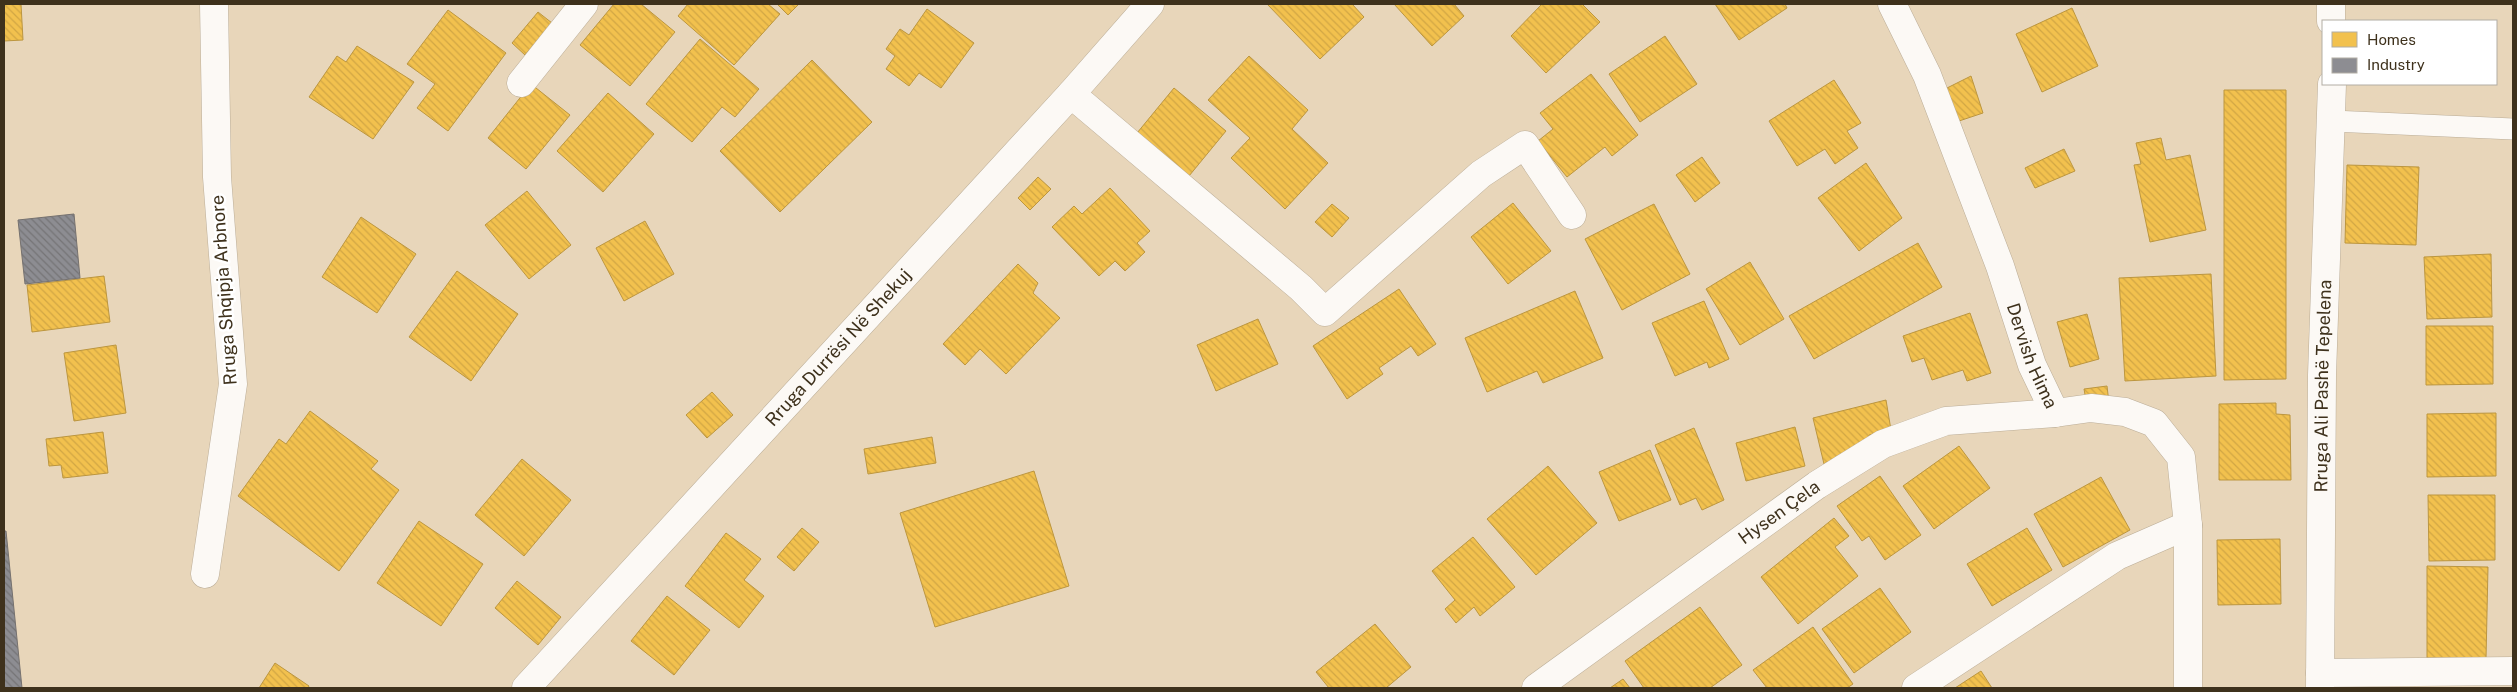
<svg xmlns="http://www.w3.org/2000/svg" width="2517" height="692" font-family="'Public Sans',sans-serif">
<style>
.homes{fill:url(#homes-back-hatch);stroke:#bc963f}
.industry{fill:url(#industry-back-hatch);stroke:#75716f}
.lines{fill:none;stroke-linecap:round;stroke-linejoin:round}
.lane-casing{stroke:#bbad97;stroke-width:22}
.street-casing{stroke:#bbad97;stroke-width:29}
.secondary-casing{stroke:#bbad97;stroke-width:29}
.lane{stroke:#fcf9f5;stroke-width:21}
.street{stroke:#fcf9f5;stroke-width:28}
.secondary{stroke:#fcf9f5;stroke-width:28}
.labels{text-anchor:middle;stroke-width:5;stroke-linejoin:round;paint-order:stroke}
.street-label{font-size:18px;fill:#3e311c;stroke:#fff}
</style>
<defs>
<pattern id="homes-back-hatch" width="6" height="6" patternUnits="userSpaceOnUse" patternTransform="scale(1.25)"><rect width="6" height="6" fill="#f2c14e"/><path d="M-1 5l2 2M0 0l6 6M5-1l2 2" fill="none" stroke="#d1a644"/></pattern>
<pattern id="industry-back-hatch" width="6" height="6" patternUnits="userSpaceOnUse" patternTransform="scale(1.25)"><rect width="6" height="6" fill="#8d8d92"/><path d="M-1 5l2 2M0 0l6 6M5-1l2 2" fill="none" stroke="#757476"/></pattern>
</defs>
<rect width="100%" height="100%" fill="#e8d6ba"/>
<g class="homes">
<polygon points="4,4 21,4 23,40 4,41"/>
<polygon points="614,4 641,4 675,32 630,86 580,45"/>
<polygon points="688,4 768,4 780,14 734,65 678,16"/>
<polygon points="777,4 799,4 788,15"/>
<polygon points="1267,4 1352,4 1364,17 1320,59"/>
<polygon points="1394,4 1454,4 1464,16 1432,46"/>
<polygon points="1542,4 1582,4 1600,22 1546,73 1511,36"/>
<polygon points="1715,4 1785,4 1787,8 1739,40"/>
<polygon points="2072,8 2098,66 2042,92 2016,34"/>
<polygon points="927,9 974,43 941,88 919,73 909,86 886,69 895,56 886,49 900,29 909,35"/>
<polygon points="448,10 506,53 448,131 417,108 435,84 407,64"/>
<polygon points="538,12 552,23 525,55 512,43"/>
<polygon points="1665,36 1697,84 1640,122 1609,74"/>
<polygon points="700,39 759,89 735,117 722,107 692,142 646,104"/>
<polygon points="357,46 414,82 373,139 309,97 337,56 346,62"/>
<polygon points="1249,56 1308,110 1292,129 1328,163 1285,209 1231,158 1250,138 1208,100"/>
<polygon points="812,60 872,122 780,212 720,151"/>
<polygon points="1591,74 1638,135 1612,156 1605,147 1567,177 1538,141 1553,129 1540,113"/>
<polygon points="1971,76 1983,113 1959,121 1945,89"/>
<polygon points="1834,80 1861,123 1847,131 1858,148 1835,164 1825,149 1797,166 1769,121"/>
<polygon points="531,84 570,115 526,169 488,138"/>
<polygon points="1174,88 1226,131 1189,176 1137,133"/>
<polygon points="2224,90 2286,90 2286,379 2224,380"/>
<polygon points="608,93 654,134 603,192 557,151"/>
<polygon points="2161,138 2166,160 2190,155 2206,230 2150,242 2134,165 2141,164 2136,143"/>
<polygon points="2064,149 2075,171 2035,188 2025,168"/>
<polygon points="1702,157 1720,183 1695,202 1676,175"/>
<polygon points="1866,163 1902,218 1859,251 1818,198"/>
<polygon points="2347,165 2419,167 2416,245 2345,243"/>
<polygon points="1038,177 1051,189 1030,210 1018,198"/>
<polygon points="1110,188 1150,231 1137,243 1145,252 1125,271 1115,261 1099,276 1052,227 1074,206 1082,214"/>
<polygon points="527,191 571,245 529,279 485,225"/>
<polygon points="1513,203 1551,251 1508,284 1471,237"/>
<polygon points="1332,204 1349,218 1332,237 1315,222"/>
<polygon points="1654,204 1690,274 1622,310 1585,239"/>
<polygon points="361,217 416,254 377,313 322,277"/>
<polygon points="645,221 674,274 624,301 596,248"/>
<polygon points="1918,243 1942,287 1814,359 1789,316"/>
<polygon points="2491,254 2492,317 2427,319 2424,257"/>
<polygon points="1750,262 1784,319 1740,345 1706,289"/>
<polygon points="1018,264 1038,283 1033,293 1060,318 1006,374 980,349 965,365 943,344"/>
<polygon points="457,271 518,314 471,381 409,337"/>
<polygon points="2211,274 2216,376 2125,381 2119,278"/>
<polygon points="104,276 110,322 32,332 27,285"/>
<polygon points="1399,289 1436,344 1418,356 1411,346 1379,368 1383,374 1347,399 1313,346"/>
<polygon points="1575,291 1603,358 1543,383 1537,371 1487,392 1465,338"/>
<polygon points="1704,301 1729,359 1709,368 1707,362 1675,376 1652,323"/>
<polygon points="1970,313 1991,373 1967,381 1963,370 1932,380 1924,358 1912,362 1903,336"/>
<polygon points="2087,314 2099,359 2070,367 2057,322"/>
<polygon points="1258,319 1278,364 1216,391 1197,345"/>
<polygon points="2426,326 2493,326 2493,384 2426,385"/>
<polygon points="116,345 126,413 74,421 64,353"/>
<polygon points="2107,386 2109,403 2087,406 2084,389"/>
<polygon points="712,392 733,415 707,438 686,415"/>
<polygon points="1886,400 1891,430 1869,435 1870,440 1824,464 1813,418"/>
<polygon points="2276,403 2276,414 2290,415 2291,480 2219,480 2219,404"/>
<polygon points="310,411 378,461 371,469 399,490 339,571 238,496 279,439 286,444"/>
<polygon points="2496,413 2496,476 2427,477 2427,414"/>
<polygon points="1795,427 1805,466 1746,481 1736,443"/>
<polygon points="1694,428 1724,500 1702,510 1696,498 1680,505 1655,445"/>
<polygon points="103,432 108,473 63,478 61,465 49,466 46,439"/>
<polygon points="932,437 936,463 868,474 864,449"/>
<polygon points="1959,446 1990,488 1934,529 1903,486"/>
<polygon points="1650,450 1671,500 1619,521 1599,472"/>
<polygon points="522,459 571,500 524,556 475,515"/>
<polygon points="1548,466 1597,523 1536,575 1487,519"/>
<polygon points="1034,471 1069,586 935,627 900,513"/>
<polygon points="1880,476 1921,535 1885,560 1869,536 1862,541 1837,506"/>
<polygon points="2101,477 2130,530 2063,567 2034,514"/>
<polygon points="2428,495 2495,495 2495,560 2429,561"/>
<polygon points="1834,518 1849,536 1835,547 1858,576 1798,624 1761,577"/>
<polygon points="419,521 483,564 441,626 377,583"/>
<polygon points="802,528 819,542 794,571 777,557"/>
<polygon points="2027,528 2052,570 1992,606 1967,564"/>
<polygon points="726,533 761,559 744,580 764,596 739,628 685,586"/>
<polygon points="1473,537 1515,587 1480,616 1474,607 1456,623 1445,609 1455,600 1432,571"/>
<polygon points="2280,539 2281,604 2218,605 2217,540"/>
<polygon points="2427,566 2488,567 2486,659 2427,658"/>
<polygon points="517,581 561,617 538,645 495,608"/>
<polygon points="1880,588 1911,632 1854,673 1822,629"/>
<polygon points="667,596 710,630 674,675 631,641"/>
<polygon points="1700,607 1742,665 1710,688 1644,688 1625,661"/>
<polygon points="1375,624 1411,667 1386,688 1329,688 1316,672"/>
<polygon points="1813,627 1853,684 1847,688 1767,688 1753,670"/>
<polygon points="275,663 309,686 308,688 259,688"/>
<polygon points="1981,671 1992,688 1955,688"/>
<polygon points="1623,679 1630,688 1610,688"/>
</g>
<g class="industry">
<polygon points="74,214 80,278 25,284 18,220"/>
<polygon points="4,531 6,531 22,688 4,688"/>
</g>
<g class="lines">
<g class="lane-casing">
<polyline id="lane" points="2332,121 2513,129"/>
</g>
<g class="street-casing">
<g id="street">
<path id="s1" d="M1892,4l35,71 73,191 32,99 23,48"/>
<polyline points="2331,4 2331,21"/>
<polyline points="521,83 584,4"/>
<polyline points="1071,94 1301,288 1325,312 1481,174 1525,145 1572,215"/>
<polyline points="205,574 233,384 217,177 214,4"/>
<polyline points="2320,673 2513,671"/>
<path id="s2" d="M1536,688l281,-203 66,-41 63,-23 109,-8 36,-5 34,4 29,11 27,34 7,68v163"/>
<polyline points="1916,688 2117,556 2188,525"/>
<path id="s3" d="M2320,688l2,-313 10,-291"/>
</g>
</g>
<g class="secondary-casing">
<g id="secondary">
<path id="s4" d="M526,688l545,-594 79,-90"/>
</g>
</g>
<use href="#lane" class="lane"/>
<use href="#street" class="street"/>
<use href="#secondary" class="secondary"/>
</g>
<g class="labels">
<g class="street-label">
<text transform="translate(224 290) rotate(-94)" y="6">Rruga Shqipja Arbnore</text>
<text dy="6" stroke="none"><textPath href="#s4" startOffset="462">Rruga Durrësi Në Shekuj</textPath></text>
<text dy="6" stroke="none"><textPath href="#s1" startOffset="379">Dervish Hima</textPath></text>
<text dy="6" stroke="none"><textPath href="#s3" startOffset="302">Rruga Ali Pashë Tepelena</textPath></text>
<text dy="6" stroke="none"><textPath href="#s2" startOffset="300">Hysen Çela</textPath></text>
</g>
</g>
<rect width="2517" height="692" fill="none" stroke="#3e311c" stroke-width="10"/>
<rect x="2322" y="20" width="175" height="65" fill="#ffffff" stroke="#b2ada4"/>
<rect x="2332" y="32" width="25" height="15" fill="#f2c14e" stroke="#b2ada4"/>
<text x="2367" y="45" font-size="15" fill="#3e311c">Homes</text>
<rect x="2332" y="58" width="25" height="15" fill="#8d8d92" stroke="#b2ada4"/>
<text x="2367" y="70" font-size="15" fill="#3e311c">Industry</text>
</svg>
